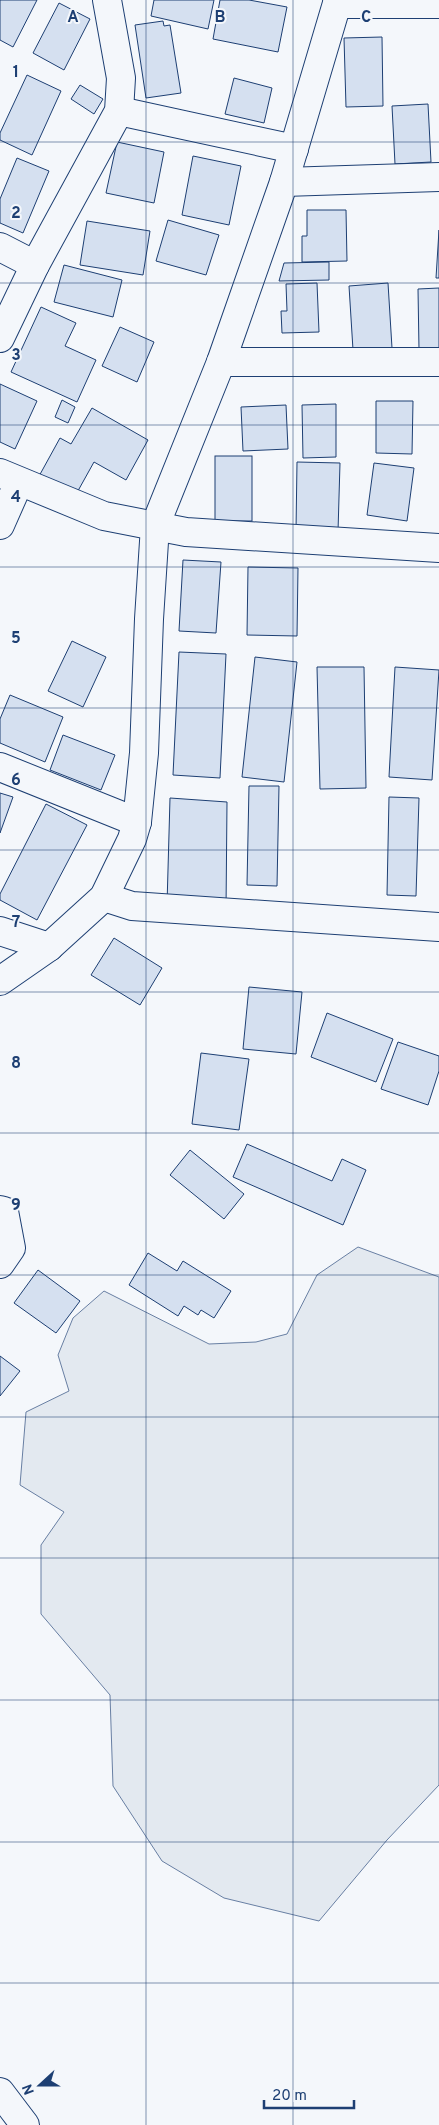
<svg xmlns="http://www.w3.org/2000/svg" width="439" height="2125" font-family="Overpass,sans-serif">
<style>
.green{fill:#e3e9f0;stroke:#687fa3}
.building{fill:#d5e0f0;stroke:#1d3f73}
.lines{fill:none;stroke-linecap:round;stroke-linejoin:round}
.minor-casing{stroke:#1d3f73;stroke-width:30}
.tertiary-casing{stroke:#1d3f73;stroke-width:30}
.minor{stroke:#f4f7fb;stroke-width:28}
.tertiary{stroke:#f4f7fb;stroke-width:28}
.grid{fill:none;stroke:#1d3f73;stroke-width:1;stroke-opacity:0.55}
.grid-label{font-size:16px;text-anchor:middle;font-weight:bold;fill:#1d3f73;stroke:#f4f7fb;stroke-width:4;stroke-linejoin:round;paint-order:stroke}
</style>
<rect width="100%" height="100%" fill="#f4f7fb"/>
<polygon class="green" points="358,1247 439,1277 439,1785 387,1840 319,1921 224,1898 162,1861 113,1786 110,1695 41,1614 41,1545 64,1512 20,1485 26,1412 69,1391 58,1355 73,1318 104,1291 209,1344 256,1342 287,1334 317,1275"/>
<g class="building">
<polygon points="0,0 37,0 13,47 0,40"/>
<polygon points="154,0 214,0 208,29 151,16"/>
<polygon points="220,0 249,0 287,7 278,52 213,39"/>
<polygon points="59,3 90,19 64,70 33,53"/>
<polygon points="163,21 164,26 170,25 181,93 146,98 135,25"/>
<polygon points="382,37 383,106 346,107 344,38"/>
<polygon points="27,75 61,91 32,155 0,140 0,133"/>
<polygon points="234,78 272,88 264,123 225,114"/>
<polygon points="80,85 103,99 94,114 71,99"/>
<polygon points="428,104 431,162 395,164 392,106"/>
<polygon points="117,142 164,152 154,203 106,193"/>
<polygon points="193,156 241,166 229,225 182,215"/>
<polygon points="17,158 49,171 23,233 0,223 0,199"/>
<polygon points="307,210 346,210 347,261 302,262 302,236 307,236"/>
<polygon points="168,220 219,235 206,275 156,261"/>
<polygon points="87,221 150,231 143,275 80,265"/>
<polygon points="439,230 439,278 436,278"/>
<polygon points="329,262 329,280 279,281 284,263"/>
<polygon points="64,265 122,280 113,317 54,302"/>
<polygon points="317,283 319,332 282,333 281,311 287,311 286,284"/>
<polygon points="388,283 392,348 353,350 349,286"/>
<polygon points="439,288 439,350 419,350 418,289"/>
<polygon points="41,307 76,323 65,346 96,360 77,402 11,372"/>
<polygon points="120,327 154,342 137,382 102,366"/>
<polygon points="0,384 37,401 15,449 0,442"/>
<polygon points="62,400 75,407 68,423 55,417"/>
<polygon points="376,401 413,401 412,454 376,453"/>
<polygon points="336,404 336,457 303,458 302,405"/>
<polygon points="286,405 288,449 243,451 241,407"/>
<polygon points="92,408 148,440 126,480 94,462 74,498 38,478 60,438 71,444"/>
<rect x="215" y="456" width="37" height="65"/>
<polygon points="297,462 340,463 338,532 296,531"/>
<polygon points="374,463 414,468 407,521 367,515"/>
<polygon points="183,560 221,562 216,633 179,631"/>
<polygon points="248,567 298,568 297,636 247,635"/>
<polygon points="72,641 106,657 83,707 48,691"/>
<polygon points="179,652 226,654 220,778 173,775"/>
<polygon points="255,657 297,662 284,782 242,777"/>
<polygon points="317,667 364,667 366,788 320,789"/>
<polygon points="395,667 439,670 432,780 389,777"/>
<polygon points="10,695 63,717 45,762 0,743 0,719"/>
<polygon points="63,735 115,755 101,790 50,770"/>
<polygon points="249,786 279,786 277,886 247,885"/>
<polygon points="0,793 13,797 0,833"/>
<polygon points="389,797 419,798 416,896 387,895"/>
<polygon points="170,798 227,802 226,910 167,905"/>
<polygon points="46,804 87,825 37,920 0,900 0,894"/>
<polygon points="114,938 162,968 140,1005 91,975"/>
<polygon points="249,987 302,992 296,1054 243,1049"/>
<polygon points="327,1013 393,1039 376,1082 311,1057"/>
<polygon points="398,1042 439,1056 439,1071 428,1105 381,1089"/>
<polygon points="201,1053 249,1059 239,1130 192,1124"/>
<polygon points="247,1144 332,1181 342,1159 366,1170 343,1225 233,1177"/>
<polygon points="190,1150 244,1194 224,1219 170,1175"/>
<polygon points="148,1253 177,1271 183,1261 231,1291 214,1318 201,1310 198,1315 184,1306 178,1316 129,1285"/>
<polygon points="38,1270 80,1301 56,1333 14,1303"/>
<polygon points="0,1356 20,1371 0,1396"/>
</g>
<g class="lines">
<g class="minor-casing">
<g id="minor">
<polyline points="337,4 439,4"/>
<polyline points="119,111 294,149"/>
<polyline points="284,182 439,177"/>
<polyline points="0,247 35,265"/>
<polyline points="0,338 35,265 119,111 121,78 107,0"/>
<polyline points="221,362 439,362"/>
<polyline points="0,525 19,482"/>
<polyline points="155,526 186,532 439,548"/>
<polyline points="0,767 137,822"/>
<polyline points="104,897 132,906 439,927"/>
<polyline points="0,931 49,947"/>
<polyline points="0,1210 4,1211 11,1248 0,1264"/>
</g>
</g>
<g class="tertiary-casing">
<g id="tertiary">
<polyline points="0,473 104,516 155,526"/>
<polyline points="0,981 49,947 104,897 132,839 137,822 144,753 149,619 155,526 221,362 284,182 338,0"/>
<polyline points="0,2092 25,2125"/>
</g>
</g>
<use href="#minor" class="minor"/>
<use href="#tertiary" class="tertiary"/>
</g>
<path class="grid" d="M146,0v2125M293,0v2125M0,142h439M0,283h439M0,425h439M0,567h439M0,708h439M0,850h439M0,992h439M0,1133h439M0,1275h439M0,1417h439M0,1558h439M0,1700h439M0,1842h439M0,1983h439"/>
<g class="grid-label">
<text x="73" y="22">A</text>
<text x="220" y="22">B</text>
<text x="366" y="22">C</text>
<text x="16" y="77">1</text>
<text x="16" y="218">2</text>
<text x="16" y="360">3</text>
<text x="16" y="502">4</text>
<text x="16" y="643">5</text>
<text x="16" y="785">6</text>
<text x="16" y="927">7</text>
<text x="16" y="1068">8</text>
<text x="16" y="1210">9</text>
</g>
<g transform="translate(40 2085) rotate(249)" stroke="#f4f7fb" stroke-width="4" paint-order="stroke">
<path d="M0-4L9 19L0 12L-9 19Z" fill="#1d3f73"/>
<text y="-8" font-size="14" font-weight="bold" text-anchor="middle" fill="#1d3f73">N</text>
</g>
<path d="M264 2100v8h90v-8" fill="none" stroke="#1d3f73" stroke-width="2.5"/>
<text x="272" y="2100" font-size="15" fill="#1d3f73" stroke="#f4f7fb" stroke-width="4" paint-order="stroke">20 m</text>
</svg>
